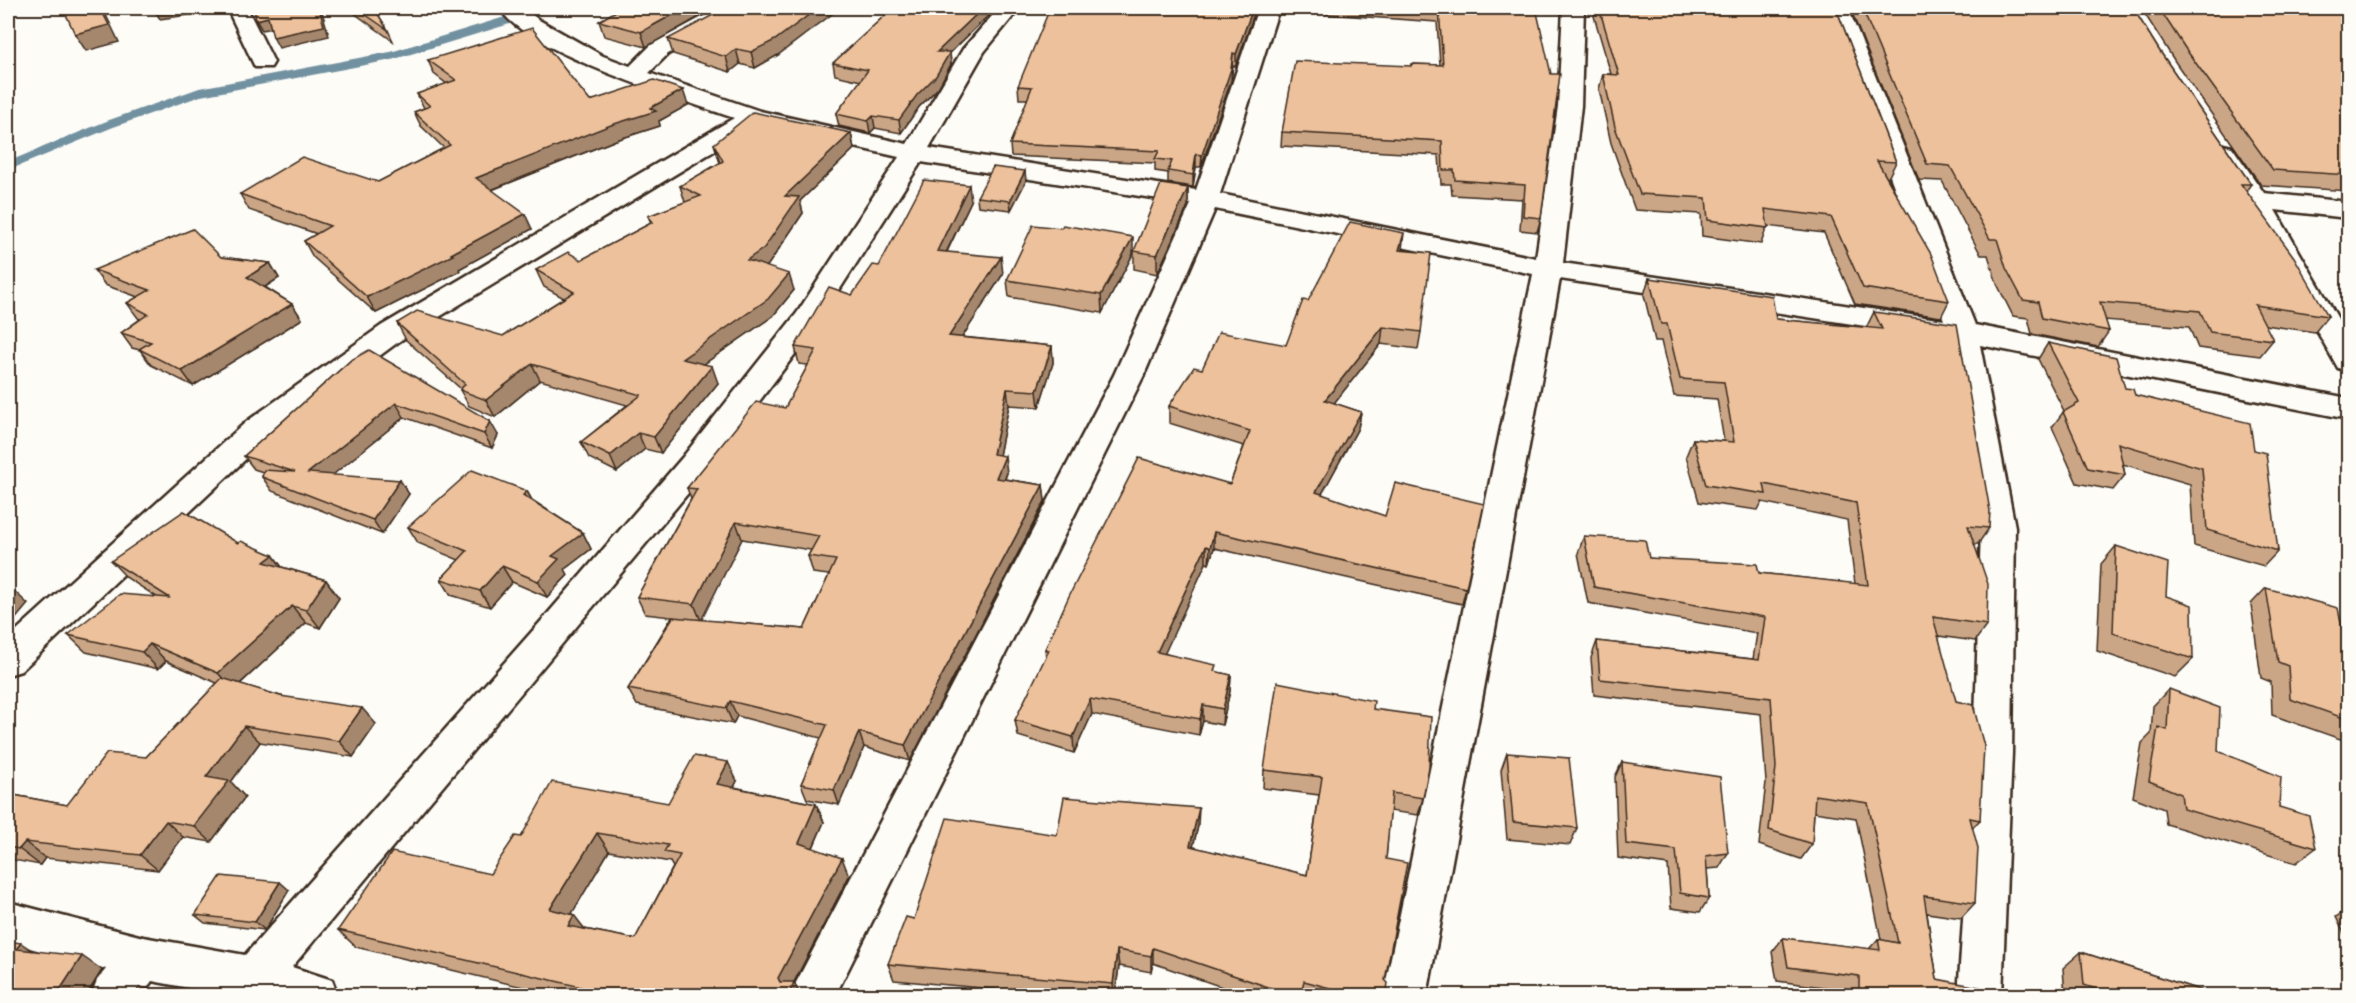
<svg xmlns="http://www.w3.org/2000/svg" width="2356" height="1003" font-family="Caveat,sans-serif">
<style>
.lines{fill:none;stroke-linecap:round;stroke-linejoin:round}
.stream{stroke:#7291a0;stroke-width:8}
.street-casing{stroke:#3b2a1e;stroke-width:5}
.street{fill:#fdfcf7;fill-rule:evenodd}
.wall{fill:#cba686;stroke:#3b2a1e;stroke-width:1.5;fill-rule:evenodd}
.shaded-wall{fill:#a5876d;stroke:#3b2a1e;stroke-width:1.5}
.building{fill:#ecc19c;stroke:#3b2a1e;stroke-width:1.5;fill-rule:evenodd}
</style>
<rect width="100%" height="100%" fill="#fdfcf7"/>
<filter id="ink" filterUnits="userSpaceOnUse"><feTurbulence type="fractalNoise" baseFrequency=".0167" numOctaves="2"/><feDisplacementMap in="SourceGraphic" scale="12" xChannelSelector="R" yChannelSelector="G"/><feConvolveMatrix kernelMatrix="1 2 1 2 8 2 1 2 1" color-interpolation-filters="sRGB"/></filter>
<g filter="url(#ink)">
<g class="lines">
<polyline class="stream" points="8,166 110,124 200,92 391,56 548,8"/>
<g class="street-casing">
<g id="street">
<polygon points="227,8 247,8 274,62 271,67 255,67"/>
<path d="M500,8h23l16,12 64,36 27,10 22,-22 67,-36h25l-2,5 -74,41 -19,19 111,38 147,33 56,-95 36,-41h21l-36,44 -55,96 267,42 62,-182h21l-59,186 316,64 22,-152 5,-98h21l-3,98 -18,157 381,57 -117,-312h21l127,317 373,73v21l-368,-74 35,182 -3,226 -10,243h-44l16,-243 7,-226 -31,-188 -390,-60 -133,717h-44l150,-722 -318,-65 -71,166 -309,621h-46l325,-621 77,-171 -270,-42 -104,163 -113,149 -412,493 40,13 6,16h-107l-79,-15 -11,15h-50l6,-16 9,-11 -98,-27v-40l135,35 102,18 299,-337 138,-160 115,-145 102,-156 -142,-32 -356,215 -133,98 -247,233 -13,4v-37l238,-216 135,-96 353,-208c-49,-17 -213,-68 -234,-110z"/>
<polygon points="2223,145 2232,147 2264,193 2348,202 2348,218 2275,210 2348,336 2348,371 2338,368 2243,200 2211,152 2214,147"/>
</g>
</g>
<use href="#street" class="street"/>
</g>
<g class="wall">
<polygon points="347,8 374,8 388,30 393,41"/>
<polygon points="621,8 715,8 646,47 604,36 599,21"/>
<polygon points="893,8 996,8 950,53 951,64 938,88 919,107 901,133 875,128 870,133 839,126 836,114 861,81 835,75 833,63"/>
<polygon points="1256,8 1236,66 1233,66 1231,81 1201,167 1196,167 1193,187 1168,183 1168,173 1155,171 1155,163 1011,156 1010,144 1028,99 1019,99 1018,86"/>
<polygon points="1327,8 1536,8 1541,218 1537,232 1520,230 1522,199 1452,195 1451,184 1441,184 1439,155 1281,146 1282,132 1411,66 1411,64 1440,65 1437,22 1326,14"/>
<polygon points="1596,8 1836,8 1896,162 1888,178 1887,178 1949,301 1941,317 1855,304 1824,233 1767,226 1761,244 1702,236 1701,214 1635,210 1611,143 1599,89 1603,74 1611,74 1594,16"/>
<polygon points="1850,8 2133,8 2159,50 2251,184 2246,191 2328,316 2315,332 2265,325 2273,340 2260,356 2198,348 2189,327 2105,320 2109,331 2098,347 2032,334 2028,318 2013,316 1997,284 1988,255 1981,255 1942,181 1919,180"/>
<polygon points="2141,8 2349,8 2349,191 2261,185 2176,63"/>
<polygon points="668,39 778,55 755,68 740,64 730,72 673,54"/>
<polygon points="428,60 590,101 688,105 659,121 660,126 616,140 492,190 532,229 459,269 460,271 376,313 313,257 304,241 317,234 249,210 240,194 378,182 444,148 421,126 414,112 424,108 417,94 447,84 434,74"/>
<polygon points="851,133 854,149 800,201 803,213 768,265 766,266 794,290 773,316 704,364 718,383 661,453 645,449 617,472 589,458 581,442 627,405 540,380 495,417 469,406 460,390 461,389 406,340 397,323 503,336 564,298 544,287 536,270 581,260 651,223 648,216 685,202 680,186 720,163 714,144"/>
<polygon points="1026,181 1011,210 978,206 977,197"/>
<polygon points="1188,188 1188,206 1157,274 1134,269 1134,251"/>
<path d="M971,201l-24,51 56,22 -41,63 90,9 1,17 -14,44 -30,-2 -10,50 8,18 -2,6 38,6 2,16 -135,260 -46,-14 -25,58 -32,-6 -6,-15 20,-46 -84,-22 -4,8 -96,-19 -9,-16 44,-72 -27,-3 -8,-17 54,-98 -4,-11 98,-80 23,-43 -9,-1 -4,-17 57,-52 27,-29zM742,539l69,11 -3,6 5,17 16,2 -25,54 -103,-9z"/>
<polygon points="1401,250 1421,332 1418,349 1381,344 1334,403 1361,412 1358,428 1322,494 1466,588 1462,604 1214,548 1209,564 1206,563 1164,653 1216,672 1231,675 1230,691 1222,725 1203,721 1199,735 1092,714 1074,753 1018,736 1015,720 1046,658 1045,649 1230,484 1244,446 1169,423 1169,406 1202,369 1286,345 1308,301"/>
<polygon points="1133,254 1102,313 1009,297 1007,280"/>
<polygon points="221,257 270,263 279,278 265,287 292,304 302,319 193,386 151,365 140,350 132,348 121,333 140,319 138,318 127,303 138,297 105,285 94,270"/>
<polygon points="1649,278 1776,319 1866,328 1874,312 1989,528 1978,544 1974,544 1987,625 1975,641 1938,636 1980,820 1972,828 1975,903 1961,918 1927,913 1937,979 1984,996 1846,996 1846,990 1777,981 1772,952 1783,938 1869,949 1878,939 1881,939 1856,818 1814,812 1812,844 1801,859 1759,845 1766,782 1761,714 1594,695 1591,658 1597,641 1753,659 1757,633 1588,603 1578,553 1584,536 1649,558 1759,573 1855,584 1847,520 1762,502 1758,510 1699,502 1686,456 1693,439 1724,441 1717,399 1674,396 1661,341 1655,341 1644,295"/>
<polygon points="2048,343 2135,395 2254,450 2278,551 2264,566 2194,546 2190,484 2123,464 2125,475 2113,490 2077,483 2052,427 2064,411 2038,359"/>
<polygon points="351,360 498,435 492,448 404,417 332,475 409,494 382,534 272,491 262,477 263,472 254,469 244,456"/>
<polygon points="527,491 532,500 583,533 591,549 565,569 568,575 547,597 512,582 490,607 451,595 441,579 459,560 418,543 408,527"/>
<polygon points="238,543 273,555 282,567 326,580 339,598 320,628 306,623 240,684 376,724 353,757 260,742 231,782 245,797 211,842 183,837 158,870 45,858 40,865 8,859 8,794 67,805 146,757 217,683 166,661 158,669 86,652 68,635 157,597 127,578 111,561"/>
<polygon points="2116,546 2166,596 2193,659 2175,677 2097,651 2101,564"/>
<polygon points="2266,588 2349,658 2349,736 2343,740 2272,715 2271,682 2261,678 2251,604"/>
<polygon points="2169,689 2218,751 2279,807 2316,848 2296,863 2166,824 2164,809 2133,797 2142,743 2151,734 2153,706"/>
<polygon points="1373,709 1423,798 1418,815 1390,811 1386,859 1385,980 1386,996 1248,996 1153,963 1151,972 1119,966 1115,996 1068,996 894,980 888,964 914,919 1057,835 1198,826 1193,847 1307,875 1319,795 1263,788 1264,770"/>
<polygon points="1507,753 1577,828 1570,845 1507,839 1501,770"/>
<polygon points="1622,762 1728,853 1719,868 1707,869 1709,898 1700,912 1671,908 1668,865 1618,858 1615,777"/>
<path d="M737,781l-3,6 82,17 8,18 -11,26 36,28 -55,106 7,14h-241l-204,-49 -18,-17 152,-56 31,-37 147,-34zM609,851l61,11 3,5 -38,72 -50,-10 -14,-15z"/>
<polygon points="289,890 265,930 205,923 195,915"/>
<polygon points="2349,908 2349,944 2336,917"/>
<polygon points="2081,952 2218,996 2065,996 2063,968"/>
</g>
<g class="shaded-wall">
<polygon points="100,8 102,8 105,13 119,42 86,51 75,34"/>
<polygon points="153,8 226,8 225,10 160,19"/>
<polygon points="319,8 321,8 329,36 279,48 273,37"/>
<polygon points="685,8 715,8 646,47 641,32"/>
<polygon points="818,8 840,8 778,55 755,68 751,52"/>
<polygon points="983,8 996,8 950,53 951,64 938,88 919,107 901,133 899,120 937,52"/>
<polygon points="1253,8 1256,8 1236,66 1236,54"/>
<polygon points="268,17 274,28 262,30 256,20"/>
<polygon points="736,49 740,64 730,72 726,57"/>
<polygon points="1233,53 1231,81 1201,167 1202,155"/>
<polygon points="683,90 688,105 659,121 660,126 616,140 483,193 476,178 650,108"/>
<polygon points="873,116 875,128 870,133 868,121"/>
<polygon points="851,133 854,149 800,201 803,213 768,265 752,276 747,260 785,196"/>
<polygon points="1196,154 1196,167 1193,187 1193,175"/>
<polygon points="1025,171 1026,181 1011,210 1010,201"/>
<polygon points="969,185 971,201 939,267 937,251"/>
<polygon points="1188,188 1188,206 1157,274 1157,255"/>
<polygon points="525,214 532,229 459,269 460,271 376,313 367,297 451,254"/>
<polygon points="1404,233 1402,249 1396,266 1399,250"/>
<polygon points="1133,237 1133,254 1102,313 1101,295"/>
<polygon points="1001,257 1003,274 952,353 949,336"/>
<polygon points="270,263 279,278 257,292 247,277"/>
<polygon points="789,274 794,290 773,316 688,375 682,359"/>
<polygon points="292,304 302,319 193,386 182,371"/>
<polygon points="1383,327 1381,344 1323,417 1325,400"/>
<polygon points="1052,346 1053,363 1039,407 1037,391"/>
<polygon points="532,364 540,380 495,417 486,400"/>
<polygon points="712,366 718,383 661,453 654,437"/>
<polygon points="1007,389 1009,405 996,471 993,454"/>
<polygon points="396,403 404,417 318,487 308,473"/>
<polygon points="1361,412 1358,428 1314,508 1316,492"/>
<polygon points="490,421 498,435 492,448 484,434"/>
<polygon points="638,433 645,449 617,472 610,456"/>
<polygon points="1005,456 1007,473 998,495 996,478"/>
<polygon points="400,480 409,494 382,534 373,520"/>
<polygon points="1043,485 1045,501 910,761 905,745"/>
<polygon points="527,491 535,507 523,495"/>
<polygon points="736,522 742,539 701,621 694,604"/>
<polygon points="1214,532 1214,548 1209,564 1210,548"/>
<polygon points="583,533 591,549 565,569 568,575 547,597 538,581 552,556"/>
<polygon points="1206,546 1206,563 1158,668 1157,652"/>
<polygon points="273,555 286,573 264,562"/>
<polygon points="502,566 512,582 490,607 480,591"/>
<polygon points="326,580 339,598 320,628 306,610"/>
<polygon points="13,590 28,604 8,628 8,596"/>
<polygon points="292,606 306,623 233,690 218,673"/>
<polygon points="150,644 166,661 158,669 142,652"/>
<polygon points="1231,675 1230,691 1222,725 1223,709"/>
<polygon points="1090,699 1092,714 1074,753 1073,737"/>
<polygon points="730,701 737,716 733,724 726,708"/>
<polygon points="1203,705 1203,721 1199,735 1200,719"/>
<polygon points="362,708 376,724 353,757 339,741"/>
<polygon points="244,726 260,742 231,782 245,797 211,842 194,826 206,777"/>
<polygon points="859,732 864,747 839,805 834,790"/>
<polygon points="728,762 737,781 726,803 717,784"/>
<polygon points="816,804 824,822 807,861 799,843"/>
<polygon points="1199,808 1198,826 1189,863 1190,846"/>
<polygon points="166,821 183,837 158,870 140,855"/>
<polygon points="597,833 609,851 564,927 550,909"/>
<polygon points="25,842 45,858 40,865 19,849"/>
<polygon points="842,858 849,876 794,982 801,996 788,996 787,995 778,978"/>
<polygon points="280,882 289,890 265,930 255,922"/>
<polygon points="574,915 587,932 568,926"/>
<polygon points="21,943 42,957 16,949"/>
<polygon points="1153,948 1153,963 1151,972 1151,956"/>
<polygon points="1117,950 1119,966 1115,996 1114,996 1113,984"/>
<polygon points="82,956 102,970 86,996 56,996"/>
</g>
<g class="building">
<polygon points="63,8 100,8 109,25 75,34"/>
<polygon points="254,8 319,8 324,26 273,37 268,17 256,20"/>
<polygon points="356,8 374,8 388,30"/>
<polygon points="621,8 685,8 641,32 599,21"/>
<polygon points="726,8 818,8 775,40 751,52 736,49 726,57 668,39"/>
<polygon points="893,8 983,8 937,52 950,52 936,76 917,95 899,120 873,116 868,121 836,114 868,70 833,63"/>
<polygon points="1050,8 1253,8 1236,54 1233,53 1231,69 1202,155 1196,154 1193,175 1168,171 1172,161 1155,159 1159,151 1010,144 1032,87 1018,86"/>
<polygon points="1424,8 1536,8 1551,74 1560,74 1541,218 1523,216 1525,185 1455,180 1454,170 1443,170 1442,141 1282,132 1295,61 1411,66 1411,64 1443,65 1439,9"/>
<polygon points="1599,8 1836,8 1896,162 1877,161 1931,254 1949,301 1863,288 1831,217 1765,209 1768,228 1708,220 1706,198 1640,194 1615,127 1603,74 1619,75"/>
<polygon points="1862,8 2133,8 2159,50 2251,184 2241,184 2294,257 2328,316 2255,305 2273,340 2210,332 2200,311 2100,302 2109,331 2042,318 2038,302 2023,300 2006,268 1997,239 1990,239 1950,166 1927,164"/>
<polygon points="2159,8 2349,8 2349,175 2273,170 2185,48"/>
<polygon points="532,28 590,101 654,80 683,90 650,108 656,111 611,125 476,178 525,214 451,254 453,255 367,297 304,241 330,226 240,194 302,157 378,182 450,145 414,112 430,106 417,94 456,80 428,60"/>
<polygon points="753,112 851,133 785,196 799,197 764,248 747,260 789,274 768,299 682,359 712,366 654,437 638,433 610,456 581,442 641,395 532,364 486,400 460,390 465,384 397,323 417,311 503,336 574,292 536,270 568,252 581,260 653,222 648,216 701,196 680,186 723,161 714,144"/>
<polygon points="993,167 1025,171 1010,201 977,197"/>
<polygon points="924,180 969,185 937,251 1001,257 949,336 1052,346 1037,391 1007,389 993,454 1005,456 996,478 1043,485 905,745 859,732 834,790 801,784 827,725 730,701 726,708 628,689 673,617 804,629 836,560 808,556 819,536 736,522 694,604 637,597 697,489 687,488 756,402 785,408 816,350 795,347 829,287 852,295 873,265 879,266"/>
<polygon points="1161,184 1188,188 1157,255 1134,251"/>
<polygon points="1350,222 1404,233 1399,250 1431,253 1421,332 1383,327 1325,400 1361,412 1316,492 1385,516 1395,483 1484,504 1466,588 1214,532 1210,548 1206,546 1157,652 1216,665 1214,671 1231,675 1223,709 1203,705 1200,719 1090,699 1073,737 1015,720 1049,650 1045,649 1069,596 1139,458 1230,484 1250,431 1169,406 1194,367 1202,369 1219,332 1286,345 1303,300 1308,301"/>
<polygon points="1033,225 1061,228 1063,225 1133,237 1101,295 1007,280"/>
<polygon points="193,229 221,257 270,263 247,277 292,304 182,371 139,349 151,342 121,333 148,314 127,303 150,290 94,270"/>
<polygon points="1649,278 1772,296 1776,319 1882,329 1874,312 1957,324 1990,511 1989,528 1968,526 1988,584 1987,625 1933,617 1956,701 1973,705 1984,746 1980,820 1970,818 1978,848 1975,903 1924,896 1937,979 1983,988 1984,996 1859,996 1859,976 1788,967 1783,938 1880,950 1878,939 1898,943 1868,803 1815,795 1812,844 1769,830 1776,767 1771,698 1600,679 1597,641 1759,660 1765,617 1594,587 1584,536 1645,540 1649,558 1757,564 1759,573 1868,585 1856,503 1764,484 1766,494 1706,485 1693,439 1734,442 1724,382 1680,379 1667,324 1661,324"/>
<polygon points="2048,343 2116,357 2125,388 2133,389 2135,395 2250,423 2254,450 2266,453 2278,551 2207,530 2202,468 2118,443 2125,475 2088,468 2063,412 2079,403"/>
<polygon points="369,350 490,421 484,434 396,403 308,473 400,480 373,520 262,477 264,470 295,472 244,456 351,360"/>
<polygon points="472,470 527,491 523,495 583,533 552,556 559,559 538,581 502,566 480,591 441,579 467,551 408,527"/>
<polygon points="184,511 238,543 241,541 273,555 264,562 326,580 306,610 292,606 218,673 150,644 142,652 68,635 120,594 170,598 111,561"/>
<polygon points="2116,546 2168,563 2166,596 2192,605 2193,659 2113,633"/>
<polygon points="2266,588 2338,608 2349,658 2349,720 2290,699 2288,666 2278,662"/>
<polygon points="8,590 13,590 8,596"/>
<polygon points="222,678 280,696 362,708 339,741 244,726 206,777 229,781 194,826 166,821 140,855 25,842 19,849 8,847 8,794 67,805 107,753 146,757"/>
<polygon points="1277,682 1374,701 1373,709 1431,717 1429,767 1423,798 1392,793 1386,859 1407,863 1385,980 1388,983 1386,996 1359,996 1304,981 1300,996 1295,996 1153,948 1151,956 1117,950 1113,984 888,964 906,917 914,919 947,818 1057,835 1064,797 1199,808 1190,846 1307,875 1322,777 1264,770"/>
<polygon points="2169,689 2220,708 2218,751 2281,777 2279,807 2309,816 2316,848 2183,809 2181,794 2149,781 2158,727 2167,730"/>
<polygon points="1507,753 1569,758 1577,828 1513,822"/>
<path d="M694,756l34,6 -11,22 99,20 -17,39 43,15 -64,120 2,4h14l-6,14h-211l4,-9 -243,-57 54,-78 98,22 25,-38 6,1 31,-55 116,21zM597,833l71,12 -4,7 16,3 -45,84 -67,-13 6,-11 -24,-6z"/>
<polygon points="1622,762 1720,777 1728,853 1706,856 1709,898 1680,893 1676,850 1626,844"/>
<polygon points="221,876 280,882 255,922 195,915"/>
<polygon points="8,941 21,943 16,949 82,956 56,996 8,996"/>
<polygon points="2081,952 2218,996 2117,996 2084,985"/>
<polygon points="140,987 177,996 133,996"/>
<polygon points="879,992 895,996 872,996 872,994 878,995"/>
</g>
</g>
<rect width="2356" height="1003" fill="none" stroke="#fdfcf7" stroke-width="30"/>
<rect x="15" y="15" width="2326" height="973" fill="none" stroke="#3b2a1e" stroke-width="2" filter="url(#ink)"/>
</svg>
